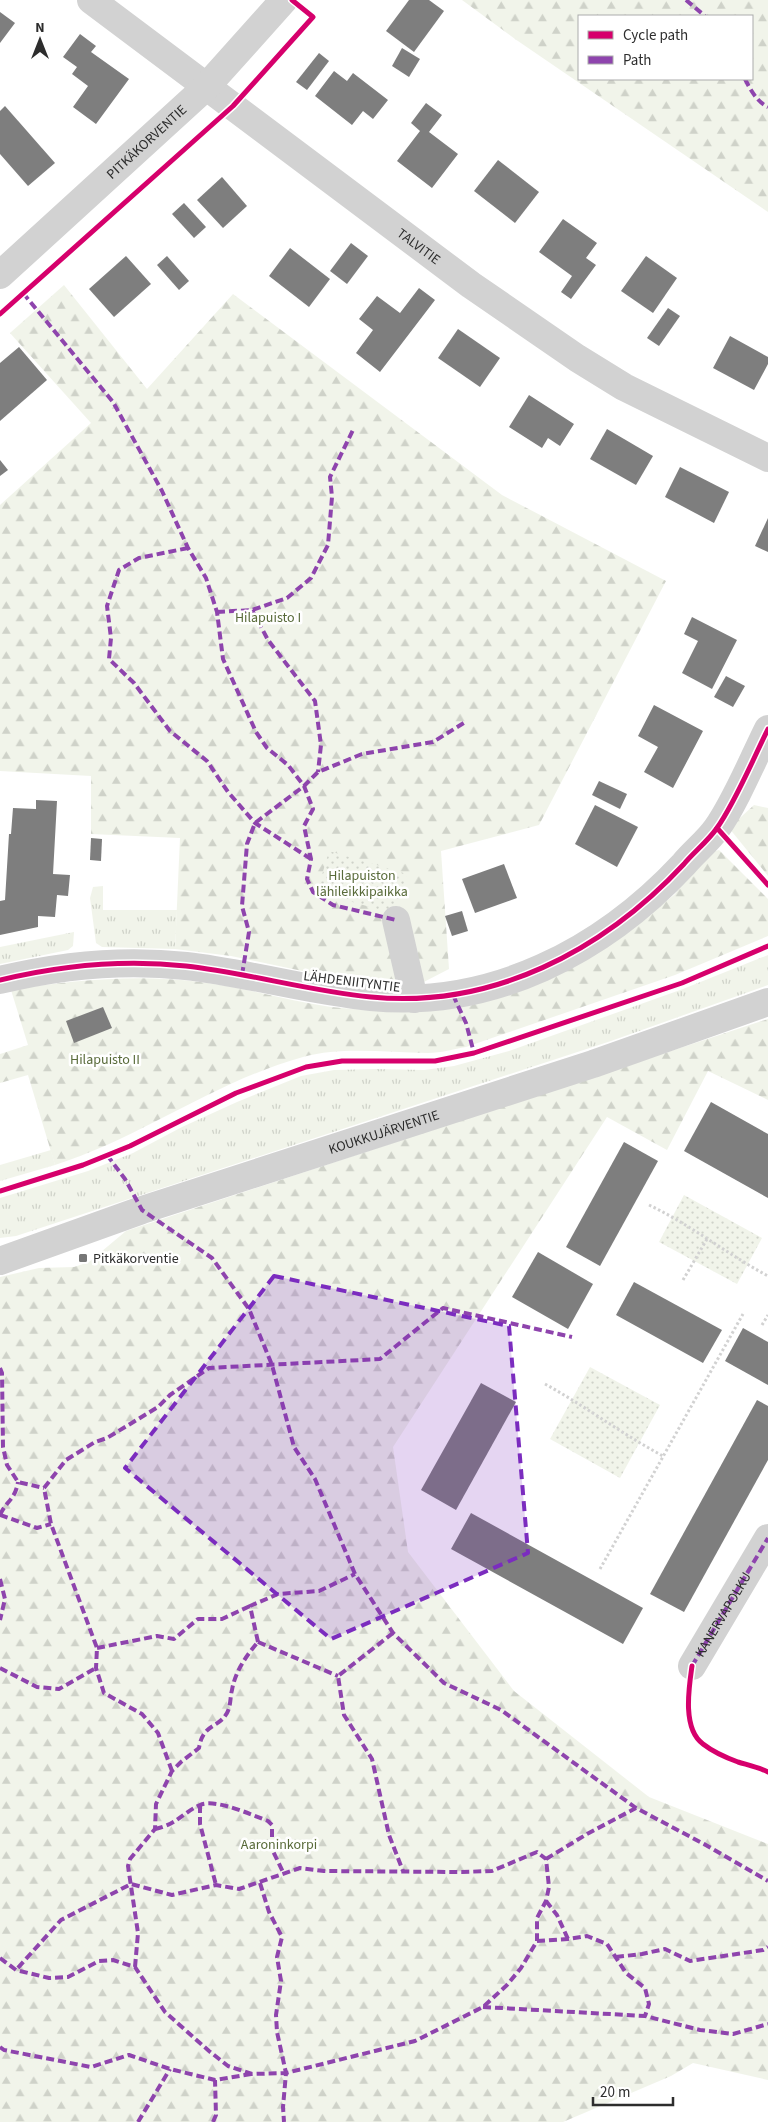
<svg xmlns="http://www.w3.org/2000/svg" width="768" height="2122" font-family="'Source Sans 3',sans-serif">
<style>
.grass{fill:url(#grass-tufts)}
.forest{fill:url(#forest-firs);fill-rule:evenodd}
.park{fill:url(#park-dots)}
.building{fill:#7e7e7e}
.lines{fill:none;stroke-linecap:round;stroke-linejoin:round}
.path{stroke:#d2d2d2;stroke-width:3;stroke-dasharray:2.5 2.5;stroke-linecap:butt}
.minor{stroke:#d2d2d2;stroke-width:28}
.quiet{stroke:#8e44ad;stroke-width:4;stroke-dasharray:8 4;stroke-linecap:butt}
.cycleway-casing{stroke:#fff;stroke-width:8}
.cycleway{stroke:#d6006c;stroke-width:5}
.marked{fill:#7b2cbf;fill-opacity:0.2;stroke:#7b2cbf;stroke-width:4;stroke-dasharray:10 6;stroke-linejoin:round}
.poi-dot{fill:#767676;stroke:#fff;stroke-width:2}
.labels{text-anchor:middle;stroke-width:5;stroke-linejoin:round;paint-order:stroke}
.street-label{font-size:14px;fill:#2d2d2d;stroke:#fff}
.park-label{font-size:14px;fill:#586a39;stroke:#fff}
.poi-label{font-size:14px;fill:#2d2d2d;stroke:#fff;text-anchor:start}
</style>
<defs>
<pattern id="grass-tufts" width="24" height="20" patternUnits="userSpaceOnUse" patternTransform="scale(1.25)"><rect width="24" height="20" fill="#f1f4ea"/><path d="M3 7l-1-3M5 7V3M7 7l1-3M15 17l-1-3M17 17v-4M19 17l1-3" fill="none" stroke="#cfd2c9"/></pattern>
<pattern id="forest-firs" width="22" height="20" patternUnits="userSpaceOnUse" patternTransform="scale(1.25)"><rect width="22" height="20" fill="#f1f4ea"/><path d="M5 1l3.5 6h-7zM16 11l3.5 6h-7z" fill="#cfd2c9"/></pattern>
<pattern id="park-dots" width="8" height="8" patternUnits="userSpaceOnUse" patternTransform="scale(1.25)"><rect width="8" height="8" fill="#f1f4ea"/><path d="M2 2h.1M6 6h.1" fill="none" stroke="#cfd2c9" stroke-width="1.8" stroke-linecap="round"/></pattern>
</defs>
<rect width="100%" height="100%" fill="#fff"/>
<g class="grass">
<polygon points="103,886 103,910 177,910 175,949 102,947 96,943 90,898 93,887"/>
<polygon points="74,932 73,946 68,950 0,964 0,947"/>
<polygon points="768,955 768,985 611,1041 16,1236 0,1238 0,1198 88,1171 133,1153 182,1127 237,1102 301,1076 334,1070 376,1069 424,1070 454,1066 509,1051 683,989"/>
<polygon points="51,1150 55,1165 0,1181 0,1165"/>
</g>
<g class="forest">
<path d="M462,0h306v212l-253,-173zM579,16h173v63h-173z"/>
<polygon points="64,285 147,389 233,294 502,495 666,581 539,825 441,851 449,969 416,986 359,983 231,956 175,949 180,838 91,834 91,776 0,771 0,505 91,423 10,333"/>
<polygon points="754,805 768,808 768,876 729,828"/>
<path d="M719,850l49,49v37l-93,39 -209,72c-12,2 -25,6 -38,6 -41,0 -84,-7 -125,4 -88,24 -162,81 -248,108l-27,-90 -28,8v-29l28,-9 -17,-55c63,-10 126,-16 189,-8 44,5 87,19 131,25 29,3 58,4 88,4l213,-83 42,-33 35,-42z"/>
<polygon points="768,1019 768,1100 708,1071 667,1150 607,1117 393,1447 408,1552 514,1691 649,1797 768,1844 768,2080 693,2063 671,2076 563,2122 0,2122 0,1277 39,1268 74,1267 89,1262 126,1231"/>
</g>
<g class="park">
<polygon points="329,851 407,874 395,914 317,892"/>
<polygon points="684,1195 762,1238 737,1284 659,1242"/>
<polygon points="590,1367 660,1405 620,1478 550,1439"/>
</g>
<g class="building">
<polygon points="409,0 429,0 444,11 414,52 386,31"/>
<polygon points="0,12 15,23 0,43"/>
<polygon points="80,34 96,46 91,52 129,79 96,124 73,107 88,86 72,74 77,67 63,57"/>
<polygon points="402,48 420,59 409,77 392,66"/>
<polygon points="319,53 329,61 307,90 296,82"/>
<polygon points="334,71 347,81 353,73 388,100 373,119 363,111 352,125 315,96"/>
<polygon points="426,103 442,115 429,132 458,154 432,188 397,161 420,131 411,123"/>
<polygon points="5,106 55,163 28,186 0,154 0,111"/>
<polygon points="498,160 539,192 515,223 474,191"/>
<polygon points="222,177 247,206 223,228 197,200"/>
<polygon points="184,203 206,227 194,238 172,214"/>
<polygon points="563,219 597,243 586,258 596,265 571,299 561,292 572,276 539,252"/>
<polygon points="351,243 368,256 347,284 330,271"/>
<polygon points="290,248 330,279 309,307 269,276"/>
<polygon points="126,256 151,284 114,317 89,289"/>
<polygon points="167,256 189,281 179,290 157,265"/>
<polygon points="646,256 677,278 653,313 621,291"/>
<polygon points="419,288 435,300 380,372 356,353 373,330 359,319 377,296 400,313"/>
<polygon points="668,308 680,316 659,346 647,338"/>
<polygon points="458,329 500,358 480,387 438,358"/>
<polygon points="730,336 768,357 768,364 754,390 713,368"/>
<polygon points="19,347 47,380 0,421 0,363"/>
<polygon points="529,395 574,424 560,446 548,438 542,448 509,427"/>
<polygon points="607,429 653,456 636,485 590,459"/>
<polygon points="0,460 8,470 0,476"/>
<polygon points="680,467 729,492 714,523 665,497"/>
<polygon points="768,518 768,552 755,546"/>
<polygon points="692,617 737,640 712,689 682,673 698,641 684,634"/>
<polygon points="726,676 745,686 733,707 714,697"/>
<polygon points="654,705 703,731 673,788 644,772 658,747 638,736"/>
<polygon points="599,781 627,794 620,809 592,795"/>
<polygon points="36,800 57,801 53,874 70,875 68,896 57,895 55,917 38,916 38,927 0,935 0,901 5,900 9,834 11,834 13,808 36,809"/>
<polygon points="595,805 638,827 617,867 575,844"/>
<polygon points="91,838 102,839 101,861 90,860"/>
<polygon points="504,864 517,898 475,913 462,879"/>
<polygon points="462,911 468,931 452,936 445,916"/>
<polygon points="103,1007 112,1028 74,1043 66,1021"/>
<polygon points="711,1102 768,1134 768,1198 684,1151"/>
<polygon points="624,1142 658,1161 600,1266 566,1247"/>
<polygon points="538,1252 593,1284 568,1329 512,1297"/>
<polygon points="634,1282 722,1330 703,1363 616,1315"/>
<polygon points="743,1328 768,1342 768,1385 725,1361"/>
<polygon points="481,1383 516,1402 456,1510 421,1490"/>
<polygon points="757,1400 768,1406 768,1460 684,1612 650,1594"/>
<polygon points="471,1513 643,1608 623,1644 451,1549"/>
</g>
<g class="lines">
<g class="path">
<path d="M649,1205c42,20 78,49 119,71"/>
<polyline points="683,1280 707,1239"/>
<polyline points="762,1325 768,1315"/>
<path d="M545,1384c40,22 77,50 118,72"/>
<polyline points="600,1569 743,1314"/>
</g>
<g class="minor">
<path id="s1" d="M91,0l380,285 106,73 47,29 144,71"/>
<path id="s2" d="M0,275l206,-188 78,-87"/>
<polyline points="396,920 414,999"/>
<path d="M0,980c62,-15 123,-21 186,-14 62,7 123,25 185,31 121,12 232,-46 313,-133 10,-12 24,-23 33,-36 19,-27 36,-69 51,-99"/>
<path id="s3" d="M0,1261l142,-51 451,-146 175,-62"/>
<polyline points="692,1666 768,1538"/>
</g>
<g class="quiet">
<polyline points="686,0 705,16"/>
<path d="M745,79c5,10 12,23 23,28"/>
<polyline points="23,293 113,402 162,491 188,548 206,578 217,612 223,659 256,732 267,748 288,765 304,786 313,809 304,826 311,859 307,879 313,892 333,905 396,920"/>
<polyline points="188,548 139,558 119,570 107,606 111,638 109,659 134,683 170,731 207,761 228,792 255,823 311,859"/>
<polyline points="252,610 268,640 315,701 321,745 318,772"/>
<polyline points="217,612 252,610 287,598 311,578 328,545 332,497 330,477 353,430"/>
<polyline points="242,975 249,932 242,906 247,844 255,823 304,786 318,772 362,754 433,742 467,721"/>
<polyline points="453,995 466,1023 474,1053"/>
<polyline points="107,1155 125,1179 142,1210 212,1258 249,1309 272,1365 294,1447 315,1479 355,1574 393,1633 444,1683 501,1710 636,1808 704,1844 768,1881"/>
<polyline points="0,1368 2,1373 3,1447 7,1465 18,1482 44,1488"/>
<polyline points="0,1515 37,1528 51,1524"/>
<path d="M0,1515c7,-15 15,-15 18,-33"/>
<polyline points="0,1579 5,1599 0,1620"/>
<polyline points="393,1633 338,1676 344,1715 372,1759 389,1835 403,1871"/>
<polyline points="258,1642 250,1606 278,1594 319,1591 355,1574"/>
<polyline points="258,1642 338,1676"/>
<polyline points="97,1648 157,1636 174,1639 198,1619 222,1619 250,1606"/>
<path id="s4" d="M692,1666l76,-128"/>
<polyline points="0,1668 37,1687 59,1689 96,1668"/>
<polyline points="172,1771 158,1733 142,1714 104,1693 96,1668 97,1648 51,1524 44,1488 66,1460 95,1442 107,1438 158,1407 170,1395 209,1368 380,1359 443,1308 572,1337"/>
<polyline points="200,1805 200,1824 216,1885"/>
<path d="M155,1829c23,-5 27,-16 45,-24 15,-7 52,10 68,16l4,4v24l11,23"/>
<polyline points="546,1859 587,1834 636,1808"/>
<polyline points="260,1883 269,1912 282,1937 277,1957 281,1981 276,2015 277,2032 286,2073 283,2107 284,2122"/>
<polyline points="546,1901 557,1915 568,1939"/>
<polyline points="537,1941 568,1939 587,1936 607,1944 626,1973 645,1988 649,2004 645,2016"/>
<polyline points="616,1957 642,1954 665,1949 690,1961 763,1950 768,1947"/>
<polyline points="0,1958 16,1970 49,1978 68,1977 99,1961 113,1960 135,1967 165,2012 209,2051 228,2066 252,2074 286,2073 415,2041 483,2007 507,1985 521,1968 537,1941 537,1918 546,1901 549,1887 546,1859 537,1852 492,1871 462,1872 324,1871 300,1868 239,1889 216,1885 172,1895 131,1884 61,1920 16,1970"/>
<path d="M135,1967l3,-34 -10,-67 2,-7 25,-30 1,-25 16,-33 9,-9 18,-14c4,-25 19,-19 28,-35 4,-7 3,-16 5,-23 3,-18 14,-34 26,-48"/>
<polyline points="483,2007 645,2016 700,2030 733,2034 768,2024"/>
<polyline points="0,2047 4,2050 91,2067 129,2055 170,2069 215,2080 251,2074"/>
<polyline points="138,2122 170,2069"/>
<polyline points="213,2122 216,2115 215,2080"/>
</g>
<g class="cycleway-casing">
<g id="cycleway">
<polyline points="0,314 233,106 313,17 292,0"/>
<polyline points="717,828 768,885"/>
<path d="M0,980c62,-15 123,-21 186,-14 62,7 123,25 185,31 121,12 232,-46 313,-133 10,-12 24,-23 33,-36 19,-27 36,-69 51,-99"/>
<polyline points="0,1191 83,1165 130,1146 236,1093 306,1067 342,1061 435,1061 474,1053 682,983 768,946"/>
<path d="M692,1666c-3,21 -10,63 11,78 9,7 24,14 35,18 10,3 20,5 30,10"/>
</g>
</g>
<use href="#cycleway" class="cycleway"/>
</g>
<path class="marked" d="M274,1276l235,50 19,227 -197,86 -206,-171z"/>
<rect class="poi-dot" x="78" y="1253" width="10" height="10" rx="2.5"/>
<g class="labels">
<g class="street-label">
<text dy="5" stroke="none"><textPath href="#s2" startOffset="198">PITKÄKORVENTIE</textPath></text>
<text dy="5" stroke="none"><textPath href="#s1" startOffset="410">TALVITIE</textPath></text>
<text transform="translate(352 981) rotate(7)" y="5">LÄHDENIITYNTIE</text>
<text dy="5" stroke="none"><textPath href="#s3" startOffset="405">KOUKKUJÄRVENTIE</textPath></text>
<text dy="5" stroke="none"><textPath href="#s4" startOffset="60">KANERVAPOLKU</textPath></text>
</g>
<g class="park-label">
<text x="268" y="622">Hilapuisto I</text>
<text x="362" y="880">Hilapuiston<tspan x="362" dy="16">lähileikkipaikka</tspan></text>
<text x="105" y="1064">Hilapuisto II</text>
<text x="279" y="1849">Aaroninkorpi</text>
</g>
<g class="poi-label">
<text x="93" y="1263">Pitkäkorventie</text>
</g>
</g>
<rect x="578" y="15" width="175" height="65" fill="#ffffff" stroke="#ababab"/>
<rect x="588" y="31" width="25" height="8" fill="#d6006c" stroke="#ababab"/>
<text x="623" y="40" font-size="15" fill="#2d2d2d">Cycle path</text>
<rect x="588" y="56" width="25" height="8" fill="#8e44ad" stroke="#ababab"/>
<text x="623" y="65" font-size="15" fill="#2d2d2d">Path</text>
<g transform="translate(40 40)" stroke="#ffffff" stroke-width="4" paint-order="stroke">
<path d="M0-4L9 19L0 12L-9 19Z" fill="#2d2d2d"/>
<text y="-8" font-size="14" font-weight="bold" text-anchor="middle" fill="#2d2d2d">N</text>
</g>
<path d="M593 2097v8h80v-8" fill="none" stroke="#2d2d2d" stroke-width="2.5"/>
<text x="600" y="2097" font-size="15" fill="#2d2d2d" stroke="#ffffff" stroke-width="4" paint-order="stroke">20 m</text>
</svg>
